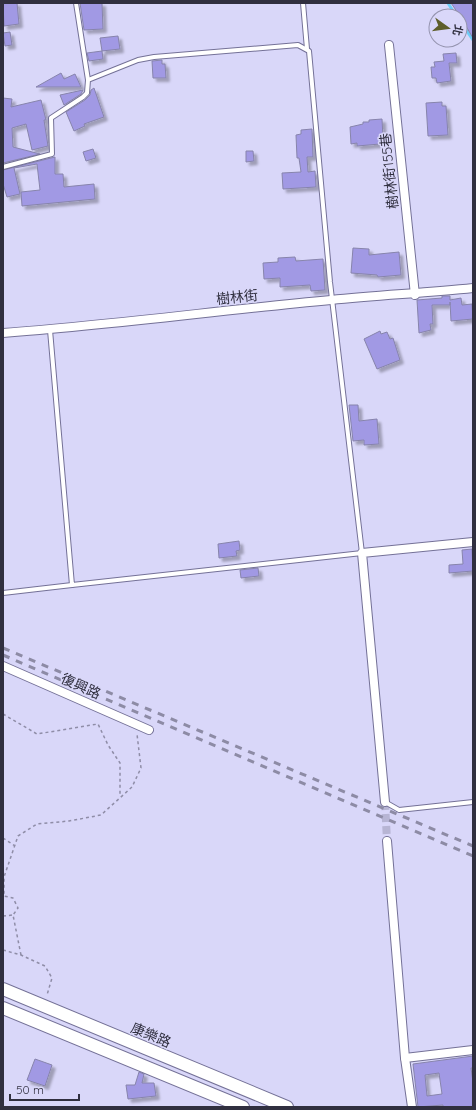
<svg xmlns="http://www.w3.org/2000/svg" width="476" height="1110" font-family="Quicksand,'Noto Sans TC',sans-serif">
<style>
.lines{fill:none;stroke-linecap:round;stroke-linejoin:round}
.stream{stroke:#6ecef8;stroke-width:3}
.building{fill:#a199e4;stroke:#8784ab;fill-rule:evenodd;filter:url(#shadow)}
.minor-tunnel{stroke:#b7b5d4;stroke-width:8;stroke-dasharray:8 4;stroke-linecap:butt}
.service-casing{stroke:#747197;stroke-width:6}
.minor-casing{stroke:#747197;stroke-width:10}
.primary-casing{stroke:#747197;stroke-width:14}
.path{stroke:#8f8da7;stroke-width:1.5;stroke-dasharray:3 3;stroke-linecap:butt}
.service{stroke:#fff;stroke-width:4}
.minor{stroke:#fff;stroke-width:8}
.primary{stroke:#fff;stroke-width:12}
.rail{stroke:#8d8ba5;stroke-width:3;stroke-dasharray:7 7;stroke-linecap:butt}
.labels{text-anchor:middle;stroke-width:3;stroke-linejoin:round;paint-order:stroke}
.street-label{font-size:14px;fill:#302f3f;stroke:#d9d7f9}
</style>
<defs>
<filter id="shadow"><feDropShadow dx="3.5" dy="3.5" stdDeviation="1" flood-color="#0004"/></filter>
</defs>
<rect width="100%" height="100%" fill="#d9d7f9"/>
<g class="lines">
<g class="stream">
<polyline points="448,3 456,16"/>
<polyline points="460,21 473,40"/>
</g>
</g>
<g class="building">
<polygon points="3,3 17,3 19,24 4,26"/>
<polygon points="80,3 102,3 103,29 84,30"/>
<polygon points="451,3 473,3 473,38 460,16"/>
<polygon points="10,32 12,45 5,46 3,33"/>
<polygon points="118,36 120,49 102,51 100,38"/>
<polygon points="102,51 103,59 89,61 87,53"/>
<polygon points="456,53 457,63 449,63 451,81 437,83 436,78 432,78 431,67 435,67 434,62 444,61 443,54"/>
<polygon points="162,60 162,64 165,64 166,78 153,78 152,61"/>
<polygon points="61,73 64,79 75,74 81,87 36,87"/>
<polygon points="94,88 104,117 84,124 85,126 74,131 66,112 85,100 90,95 91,90"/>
<polygon points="83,90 81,94 64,105 60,95"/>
<polygon points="3,98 12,99 11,107 41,100 46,120 44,120 48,146 32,150 26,124 12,128 13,147 40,154 3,163"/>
<polygon points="442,102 442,106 446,106 448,135 428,136 426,103"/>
<polygon points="382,119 383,138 380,138 380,144 357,146 357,143 351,144 350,127 363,124 363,122 369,122 369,120"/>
<polygon points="312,129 313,157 307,157 308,172 315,171 316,187 283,189 282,173 301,172 299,158 297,158 296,135 301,134 301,130"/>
<polygon points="93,149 96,158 86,161 83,152"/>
<polygon points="246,151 253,151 254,161 246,162"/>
<polygon points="55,157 55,174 63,174 64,187 94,184 95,199 22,206 21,192 40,190 37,164 14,168 20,194 7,197 3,184 3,170"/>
<polygon points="353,248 369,249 369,255 399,252 401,275 378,277 377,275 351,273"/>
<polygon points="295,257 296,261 323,259 325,290 311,291 310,285 280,287 280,278 264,279 263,263 278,262 278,258"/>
<polygon points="442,296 450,296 450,300 461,298 462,305 472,304 473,319 451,321 450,302 450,305 432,305 433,324 430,324 431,330 419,333 417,300 442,298"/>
<polygon points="380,331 381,334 387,332 390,339 393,338 400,360 377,369 364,339"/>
<polygon points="349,405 358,405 359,421 377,419 379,444 364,445 364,440 353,441"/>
<polygon points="239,541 240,550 236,551 237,556 219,558 218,544"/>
<polygon points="472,549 473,571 449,573 449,565 463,564 462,550"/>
<polygon points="258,568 259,576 241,578 240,570"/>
<path d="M473,1056v12h-2l2,14v25h-30v-2l-25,2 -5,-43zM439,1073l3,21 -15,2 -2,-21z"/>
<polygon points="35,1059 52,1065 45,1086 27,1080"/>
<polygon points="139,1072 144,1074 142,1083 154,1083 156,1096 128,1099 126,1085 135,1085"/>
</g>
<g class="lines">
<polyline class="minor-tunnel" points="385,802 387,841"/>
<g class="service-casing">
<g id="service">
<polyline points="76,3 88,80"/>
<polyline points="303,3 307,49"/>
<polyline points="3,167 52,154 51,118 83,97 87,93 88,80 138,60 154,57 298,45 309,51 330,282 362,553 72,585 50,330"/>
<polyline points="3,593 72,585"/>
<polyline points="385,802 399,810 473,802"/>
</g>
</g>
<g class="minor-casing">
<g id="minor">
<polyline points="389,45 415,295"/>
<path d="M3,333c110,-8 219,-23 328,-33 47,-5 95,-7 142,-12"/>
<polyline points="3,666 149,730"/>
<polyline points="385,802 362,553 473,542"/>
<polyline points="387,841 405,1058 412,1107"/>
<polyline points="405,1058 473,1050"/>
</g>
</g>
<g class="primary-casing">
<g id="primary">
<polyline points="3,989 287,1107"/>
<polyline points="3,1008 243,1107"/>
</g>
</g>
<g class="path">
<polyline points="3,714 37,734 98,724 108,745 120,763 120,796"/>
<polyline points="3,838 15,846"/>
<polyline points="3,916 13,915"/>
<polyline points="3,950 21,955 45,966 52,978 47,995"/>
<polyline points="21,955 13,915 18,908 13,898 4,896 4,877 18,836 37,824 69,821 101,815 132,787 141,768 137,734"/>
</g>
<use href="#service" class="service"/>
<use href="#minor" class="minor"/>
<use href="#primary" class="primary"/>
<g class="rail">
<polyline points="3,648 473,846"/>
<polyline points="3,655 473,856"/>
</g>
</g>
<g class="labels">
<g class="street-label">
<text transform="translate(389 171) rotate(-96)" y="5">樹林街155巷</text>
<text transform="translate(237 297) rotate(-6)" y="5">樹林街</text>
<text transform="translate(81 686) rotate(24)" y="5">復興路</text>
<text transform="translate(151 1035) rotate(23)" y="5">康樂路</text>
</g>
</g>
<rect width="476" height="1110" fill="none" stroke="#302f3f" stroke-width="8"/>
<g transform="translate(448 28) rotate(104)"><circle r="19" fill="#d9d7f9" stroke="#9594af"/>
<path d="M0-3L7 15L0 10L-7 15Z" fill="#5e5e2b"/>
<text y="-6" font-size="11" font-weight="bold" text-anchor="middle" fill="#302f3f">北</text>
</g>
<path d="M10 1094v6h69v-6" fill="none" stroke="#302f3f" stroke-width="2"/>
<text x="16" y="1094" font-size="12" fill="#302f3f" stroke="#d9d7f9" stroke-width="3" paint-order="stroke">50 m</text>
</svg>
